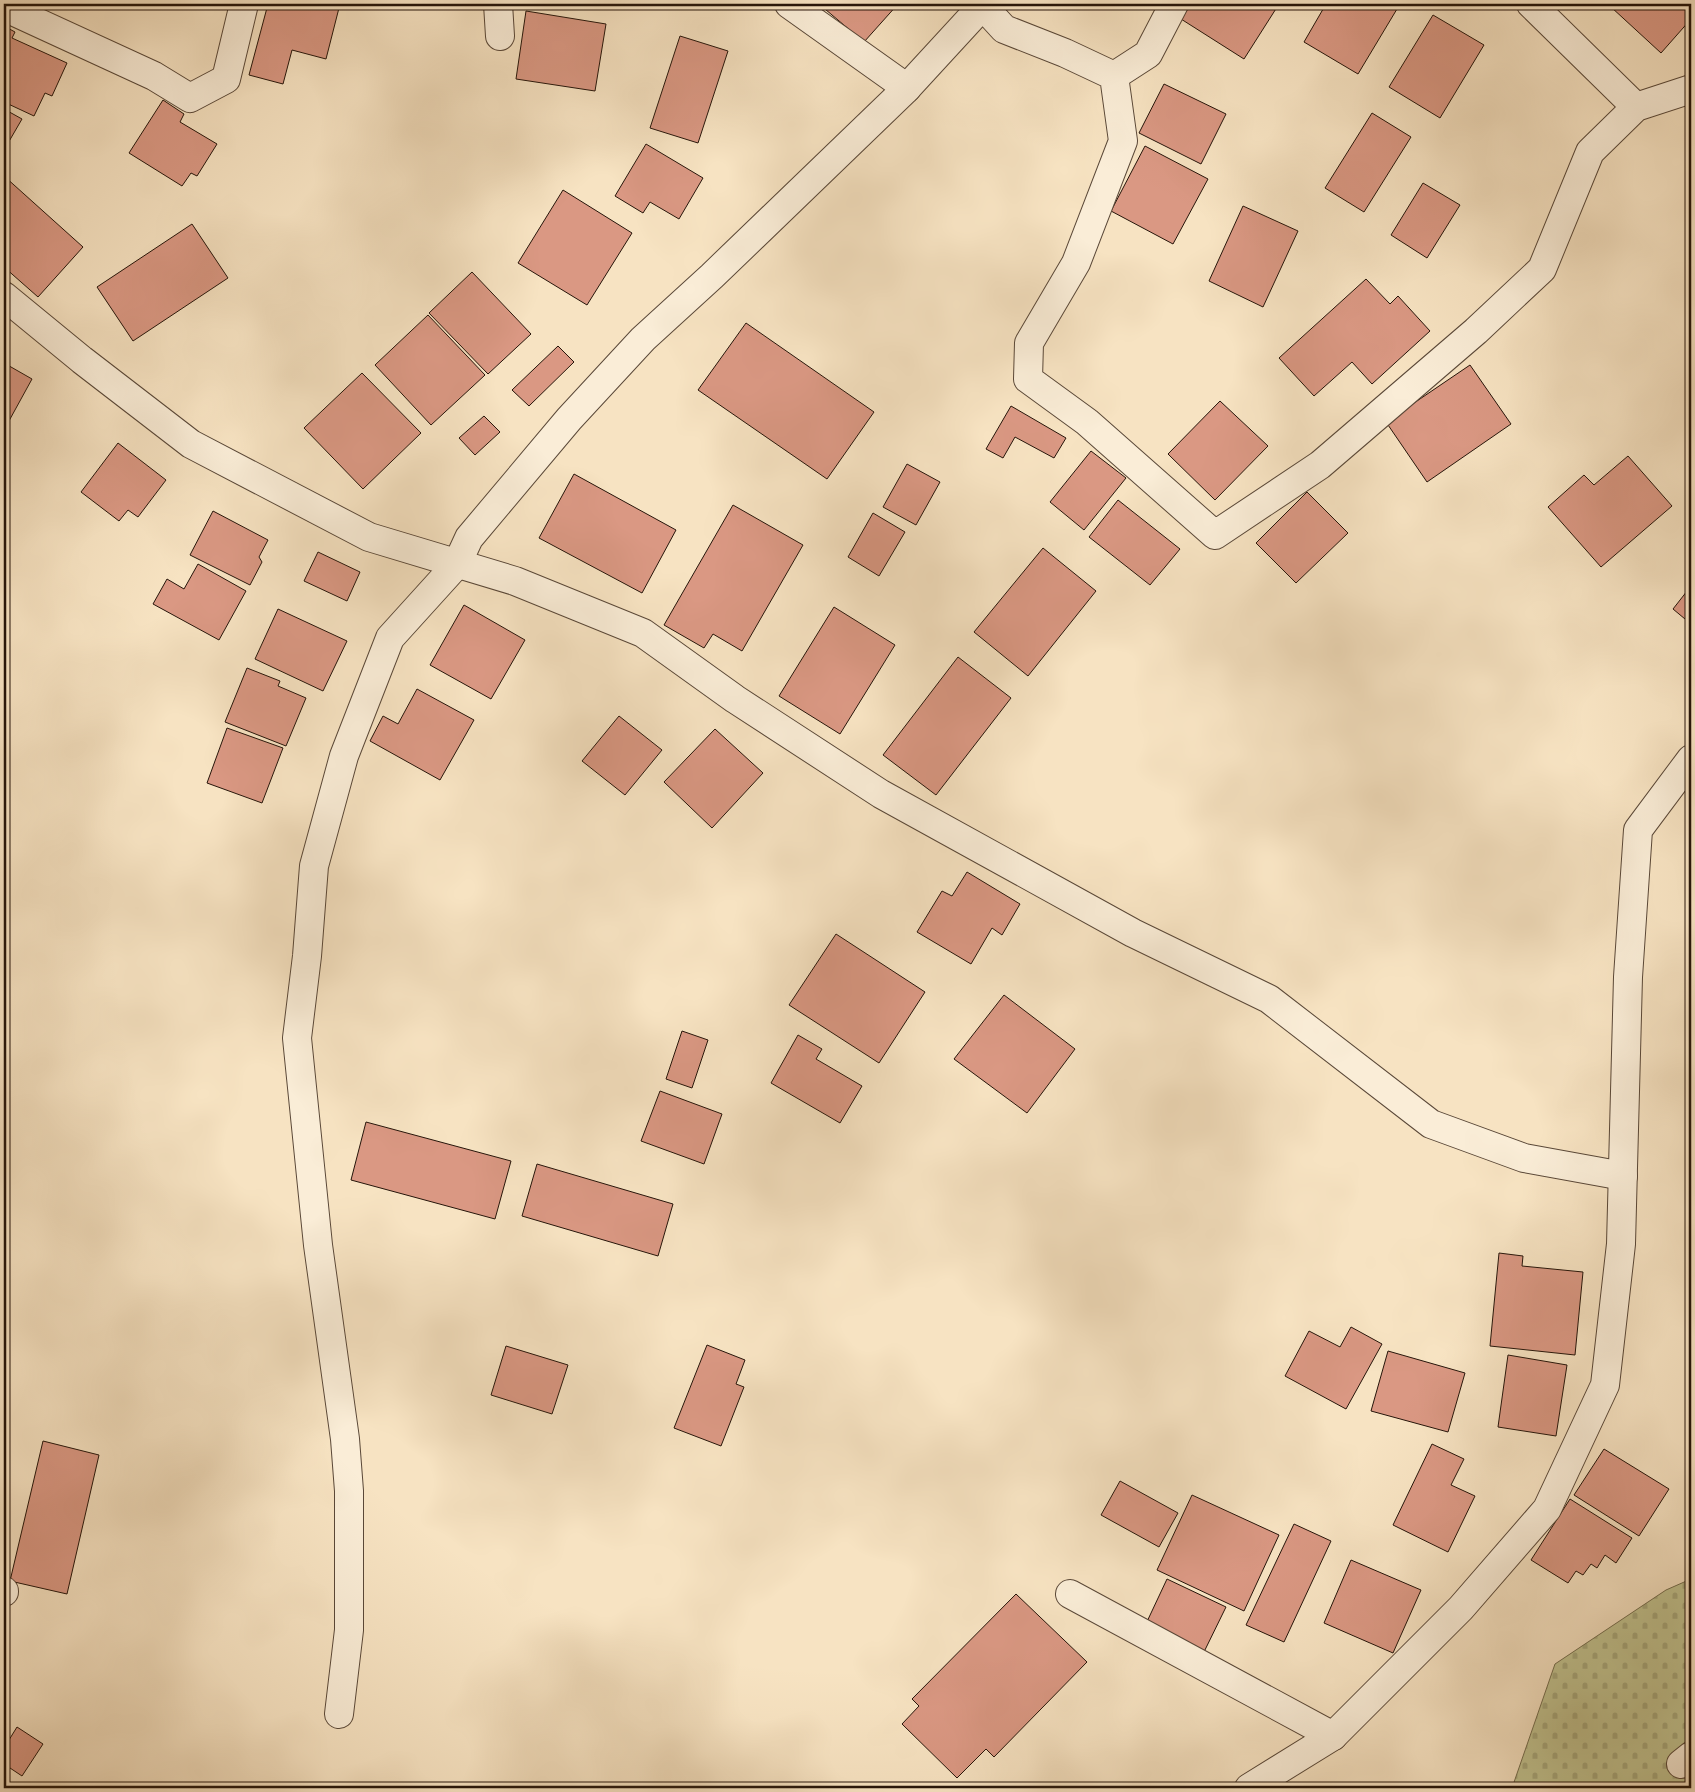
<svg xmlns="http://www.w3.org/2000/svg" width="1695" height="1792" font-family="'Libre Bodoni',serif">
<style>
.cemetery{fill:url(#cemetery-stones);stroke:#746c4d}
.building{fill:#da9883;stroke:#26150a}
.lines{fill:none;stroke-linecap:round;stroke-linejoin:round}
.street-casing{stroke:#5a4838;stroke-width:30}
.street{stroke:#faedd7;stroke-width:28}
</style>
<defs>
<pattern id="cemetery-stones" width="16" height="16" patternUnits="userSpaceOnUse" patternTransform="scale(1.25)"><rect width="16" height="16" fill="#c1c390"/><path d="M2 7V4a2 2 0 0 1 4 0v3zM10 15v-3a2 2 0 0 1 4 0v3z" fill="#a6a77b"/></pattern>
</defs>
<rect width="100%" height="100%" fill="#f7e3c2"/>
<filter id="stains"><feTurbulence type="fractalNoise" baseFrequency=".004" numOctaves="4"/><feColorMatrix values="0 0 0 0 .2 0 0 0 0 .09 0 0 0 0 .02 0 0 0 .5 -.17"/></filter>
<radialGradient id="worn" r=".72"><stop offset=".6" stop-color="#630" stop-opacity="0"/><stop offset="1" stop-color="#630" stop-opacity=".3"/></radialGradient>
<polygon class="cemetery" points="1691,1579 1691,1788 1512,1788 1555,1664 1666,1590"/>
<g class="building">
<polygon points="268,4 340,4 326,59 292,50 283,84 249,75"/>
<polygon points="819,4 898,4 864,42"/>
<polygon points="1191,4 1279,4 1244,59 1181,19"/>
<polygon points="1326,4 1400,4 1358,74 1304,42"/>
<polygon points="1614,4 1691,4 1691,19 1661,53 1611,7"/>
<polygon points="526,11 606,24 595,91 516,79"/>
<polygon points="1433,15 1484,45 1440,118 1389,87"/>
<polygon points="4,26 15,32 12,38 67,63 52,96 45,93 34,116 4,102"/>
<polygon points="680,36 728,51 698,143 650,128"/>
<polygon points="1164,84 1226,114 1201,164 1139,133"/>
<polygon points="163,100 184,114 180,122 217,144 197,176 191,173 182,186 129,153"/>
<polygon points="4,109 22,119 4,150"/>
<polygon points="1372,113 1411,137 1364,212 1325,188"/>
<polygon points="646,144 703,178 679,219 650,202 643,213 615,196"/>
<polygon points="1145,146 1208,179 1173,244 1111,211"/>
<polygon points="4,176 83,247 38,297 4,267"/>
<polygon points="1423,183 1460,205 1427,258 1391,235"/>
<polygon points="563,190 632,233 587,305 518,263"/>
<polygon points="1243,206 1298,231 1263,307 1209,281"/>
<polygon points="192,224 228,278 133,341 97,287"/>
<polygon points="472,272 531,334 488,374 429,313"/>
<polygon points="1366,279 1390,304 1398,296 1430,331 1372,384 1352,362 1314,396 1279,358"/>
<polygon points="428,315 485,375 431,425 375,365"/>
<polygon points="746,323 874,412 827,479 698,390"/>
<polygon points="558,346 574,362 529,406 512,390"/>
<polygon points="4,363 32,379 4,430"/>
<polygon points="1470,365 1511,424 1427,482 1386,422"/>
<polygon points="362,373 421,433 363,489 304,428"/>
<polygon points="1220,401 1268,446 1215,500 1168,454"/>
<polygon points="1011,406 1066,438 1054,458 1015,437 1003,458 986,449"/>
<polygon points="484,416 500,432 475,455 459,438"/>
<polygon points="118,443 166,480 138,517 128,510 119,521 81,492"/>
<polygon points="1091,451 1126,478 1084,530 1050,502"/>
<polygon points="1628,456 1672,506 1601,567 1548,507 1584,475 1594,485"/>
<polygon points="907,464 940,482 916,525 883,507"/>
<polygon points="574,474 676,530 642,593 539,538"/>
<polygon points="1307,492 1348,533 1296,583 1256,543"/>
<polygon points="1118,500 1180,549 1150,585 1089,537"/>
<polygon points="733,505 803,545 742,651 713,634 704,648 664,625"/>
<polygon points="213,511 268,540 259,557 262,562 250,585 190,555"/>
<polygon points="873,513 905,532 879,576 848,557"/>
<polygon points="1043,548 1096,591 1028,676 974,632"/>
<polygon points="318,552 360,572 347,601 304,581"/>
<polygon points="198,564 246,591 219,640 153,604 167,579 184,589"/>
<polygon points="1691,586 1691,624 1673,609"/>
<polygon points="464,605 525,640 491,699 430,665"/>
<polygon points="834,607 895,645 840,734 779,696"/>
<polygon points="278,609 347,641 323,691 255,659"/>
<polygon points="958,657 1011,698 936,795 883,755"/>
<polygon points="247,668 280,681 278,686 306,698 286,746 225,722"/>
<polygon points="417,689 474,720 440,780 370,741 383,716 398,724"/>
<polygon points="619,716 662,750 625,795 582,761"/>
<polygon points="227,728 283,748 262,803 207,783"/>
<polygon points="715,729 763,773 712,828 664,782"/>
<polygon points="967,872 1020,904 1002,935 992,928 971,964 917,932 942,891 952,896"/>
<polygon points="836,934 925,992 879,1063 789,1005"/>
<polygon points="1004,995 1075,1049 1027,1113 954,1059"/>
<polygon points="682,1031 708,1040 692,1088 666,1079"/>
<polygon points="798,1035 822,1049 816,1059 862,1086 840,1123 771,1083"/>
<polygon points="660,1091 722,1114 704,1164 641,1141"/>
<polygon points="366,1122 511,1161 495,1219 351,1180"/>
<polygon points="537,1164 673,1204 658,1256 522,1216"/>
<polygon points="1499,1253 1523,1256 1522,1266 1583,1272 1575,1355 1490,1346"/>
<polygon points="1351,1327 1382,1344 1346,1409 1285,1376 1309,1331 1340,1347"/>
<polygon points="707,1345 745,1360 736,1384 744,1387 721,1446 674,1428"/>
<polygon points="506,1346 568,1365 552,1414 491,1395"/>
<polygon points="1388,1351 1465,1373 1448,1432 1371,1411"/>
<polygon points="1508,1355 1567,1365 1556,1436 1498,1427"/>
<polygon points="43,1441 99,1455 67,1594 10,1581"/>
<polygon points="1432,1444 1464,1459 1451,1485 1475,1496 1448,1552 1393,1525"/>
<polygon points="1604,1449 1669,1489 1639,1536 1574,1495"/>
<polygon points="1120,1481 1178,1513 1159,1547 1101,1515"/>
<polygon points="1192,1495 1279,1535 1244,1611 1157,1570"/>
<polygon points="1570,1499 1632,1538 1616,1563 1605,1555 1597,1568 1591,1564 1583,1575 1576,1571 1568,1583 1531,1560"/>
<polygon points="1294,1524 1331,1541 1284,1642 1246,1625"/>
<polygon points="1351,1560 1421,1590 1393,1653 1324,1623"/>
<polygon points="1167,1579 1226,1607 1202,1656 1144,1628"/>
<polygon points="1016,1594 1087,1662 994,1757 986,1749 957,1778 902,1724 919,1706 912,1699"/>
<polygon points="17,1727 43,1744 22,1776 4,1764 4,1748"/>
</g>
<g class="lines">
<g class="street-casing">
<g id="street">
<polyline points="498,4 500,36"/>
<polyline points="789,4 907,88"/>
<polyline points="1531,4 1636,107"/>
<polyline points="983,6 1004,29 1065,53 1114,76 1123,141 1076,263 1029,343 1028,379 1087,422 1215,535 1320,465 1476,331 1542,269 1590,152 1636,107 1691,89"/>
<polyline points="4,7 154,76 190,98 226,79 244,4"/>
<polyline points="1114,76 1148,54 1174,4"/>
<polyline points="4,296 82,360 191,444 369,537 515,581 643,633 735,699 881,794 1133,933 1269,999 1431,1124 1524,1158 1623,1176"/>
<polyline points="4,1592 4,1591"/>
<polyline points="1070,1594 1333,1736"/>
<polyline points="339,1714 349,1630 349,1491 345,1439 318,1245 297,1038 307,956 314,866 344,756 390,638 457,564 469,538 569,419 643,339 712,276 904,91 984,4"/>
<polyline points="1681,1764 1691,1756"/>
<polyline points="1249,1788 1333,1736 1461,1608 1547,1509 1605,1385 1621,1244 1628,977 1638,830 1691,759"/>
</g>
</g>
<use href="#street" class="street"/>
</g>
<rect width="1695" height="1792" fill="none" stroke="#f7e3c2" stroke-width="20"/>
<rect x="5" y="5" width="1685" height="1782" fill="none" stroke="#26150a" stroke-width="2.5"/>
<rect x="10" y="10" width="1675" height="1772" fill="none" stroke="#26150a"/>
<rect width="100%" height="100%" filter="url(#stains)"/>
<rect width="100%" height="100%" fill="url(#worn)"/>
</svg>
